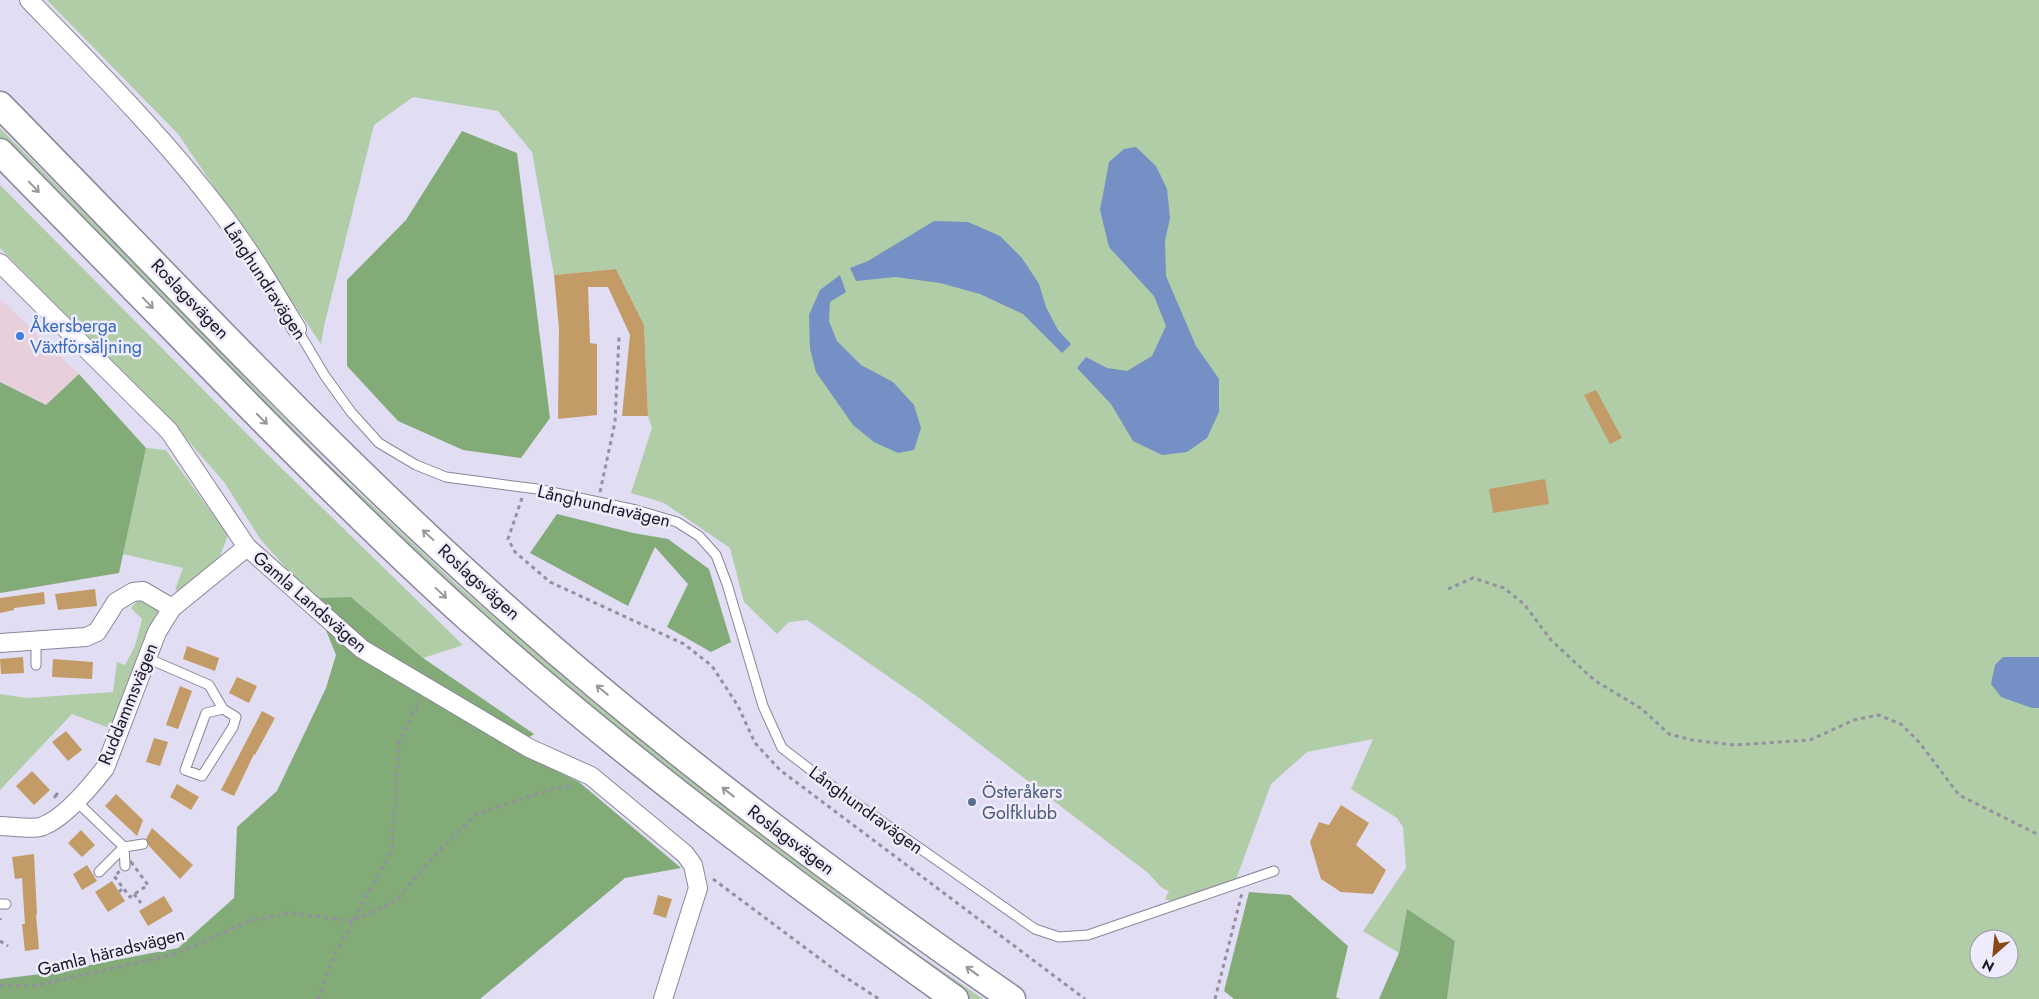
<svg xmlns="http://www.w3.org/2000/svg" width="2039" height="999" font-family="Jost,sans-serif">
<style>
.commercial{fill:#e7cfdb}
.green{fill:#b0cda8;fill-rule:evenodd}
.forest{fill:#83ab78}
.water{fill:#7490c4}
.building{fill:#c29b66}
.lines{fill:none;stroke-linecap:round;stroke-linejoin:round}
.service-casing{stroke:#8a869a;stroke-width:11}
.minor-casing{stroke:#8a869a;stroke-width:20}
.primary-casing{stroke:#8a869a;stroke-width:29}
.path{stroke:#9390a0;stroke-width:3;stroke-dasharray:4 4;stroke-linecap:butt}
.service{stroke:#fff;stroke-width:9}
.minor{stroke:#fff;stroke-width:18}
.primary{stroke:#fff;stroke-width:26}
.oneway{stroke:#98989b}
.shop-dot{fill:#3f7fe0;stroke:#eeebfd;stroke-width:2}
.service-dot{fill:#5c6f8a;stroke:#eeebfd;stroke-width:2}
.labels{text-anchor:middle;stroke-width:5;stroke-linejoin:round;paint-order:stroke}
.street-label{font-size:18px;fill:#1b1921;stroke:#eeebfd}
.shop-label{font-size:18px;fill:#366cbe;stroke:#eeebfd;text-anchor:start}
.service-label{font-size:18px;fill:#4e5e75;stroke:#eeebfd;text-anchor:start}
</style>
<rect width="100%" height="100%" fill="#e1ddf3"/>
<polygon class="commercial" points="0,299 79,374 46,405 0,382"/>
<g class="green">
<path d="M47,0h1992v999h-592l8,-58 -48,-31 -8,43 -36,-22 43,-63 -3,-41 -6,-9 -46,-29 22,-50 -66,13 -36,32 -37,101 -52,20 -17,-6 4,-8 -7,-3 -14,-15 -226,-173 -115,-80 -18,2 -12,12 -33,-32 -14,-54 -66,-45 -33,-10 21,-65 -4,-12 -4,-91 -28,-56 -62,6 -22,-123 -34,-41 -85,-14 -39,28 -50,201 -3,18 -143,-210zM1979,939h30v30h-30z"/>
<polygon points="0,128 151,280 324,460 457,585 582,693 696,784 912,950 983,999 970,999 883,938 623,739 397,541 0,140"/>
<polygon points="0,185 268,455 463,645 423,658 351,597 313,598 261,540 224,482 183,435 0,248"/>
<polygon points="146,448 166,450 228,535 220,556 181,592 175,590 183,568 123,554"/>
<polygon points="139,599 165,609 112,729 72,714 0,790 0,694 27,698 113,692 117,662 125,665 135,646 142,619 131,608"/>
</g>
<g class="forest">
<polygon points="462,131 517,153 550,418 521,458 463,450 398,421 347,366 347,280 406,220"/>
<polygon points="79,374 146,448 119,573 0,593 0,382 46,405"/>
<polygon points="557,514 633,533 668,539 709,569 731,642 711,652 667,627 688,584 655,547 628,606 530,553"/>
<polygon points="351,597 423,658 534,734 512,749 579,782 681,868 625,878 480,999 0,999 0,979 49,973 178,948 234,898 237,827 277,791 326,688 336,655 313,598"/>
<polygon points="1249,892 1290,895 1348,946 1336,997 1340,999 1234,999 1224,991"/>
<polygon points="1407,909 1455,941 1447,999 1379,999 1399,953"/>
</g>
<g class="water">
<polygon points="1136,147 1156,166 1167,189 1170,218 1165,241 1166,276 1196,346 1219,379 1219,412 1207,438 1187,452 1162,455 1133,441 1111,404 1077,368 1086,357 1107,368 1127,371 1152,356 1166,326 1154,296 1109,247 1100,210 1109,162 1124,149"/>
<polygon points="934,221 968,222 1000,236 1022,258 1039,284 1046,307 1058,330 1071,344 1062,353 1023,314 980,294 940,283 896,277 856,281 850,268 868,261"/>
<polygon points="840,275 846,292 830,302 829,321 837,341 861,365 893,382 914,405 921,428 914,450 898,453 874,442 853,425 816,372 810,349 809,315 820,290"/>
<polygon points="2003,657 2039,657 2039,708 2032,708 2001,697 1991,684 1995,665"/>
</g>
<g class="building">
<polygon points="616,269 644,325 648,416 622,416 630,335 608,287 588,287 590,343 597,344 597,415 558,419 559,329 554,275"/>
<polygon points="1596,390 1622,438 1610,444 1584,395"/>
<polygon points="1545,479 1549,504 1493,513 1489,489"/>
<polygon points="95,589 97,606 58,610 55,594"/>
<polygon points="44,592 45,604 14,608 14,610 0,613 0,598"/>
<polygon points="187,646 219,658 215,671 183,659"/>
<polygon points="23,657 24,673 1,674 0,659"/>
<polygon points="53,659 93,662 92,679 52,677"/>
<polygon points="237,677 257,686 249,703 229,693"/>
<polygon points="180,686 192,691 178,729 166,725"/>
<polygon points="262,711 275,718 255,755 254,754 234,796 221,790"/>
<polygon points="66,731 82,750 68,761 52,742"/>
<polygon points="154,738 168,742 160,766 146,762"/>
<polygon points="32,771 50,790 34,805 16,786"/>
<polygon points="177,784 199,797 191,810 170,797"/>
<polygon points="116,794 143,820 137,836 105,806"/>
<polygon points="1341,805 1369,823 1356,845 1386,870 1373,894 1341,892 1321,879 1310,842 1319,822 1329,825"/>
<polygon points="152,828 193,865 180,879 149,846 146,839"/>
<polygon points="81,830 95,845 82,857 68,843"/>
<polygon points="34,854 37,915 36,915 39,949 25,951 22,924 25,924 22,878 15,879 12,857"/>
<polygon points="87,865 97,881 82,890 73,874"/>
<polygon points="112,881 125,901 108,912 95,892"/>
<polygon points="658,895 672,899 666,918 653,914"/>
<polygon points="164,896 173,911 148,926 139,911"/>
</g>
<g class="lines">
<g class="service-casing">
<g id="service">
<polyline points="297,329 325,376 351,412 379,443 416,465 446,477 537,489 636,510 677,522 699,536 716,555 727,584 763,706 782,748 841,793 1035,929 1059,937 1088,935 1274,871"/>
<polyline points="147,658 209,685 223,709 236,717 233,727 202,776 185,770 206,713 223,709"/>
<polyline points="36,665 36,642"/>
<polyline points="76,801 124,847 125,866"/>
<polyline points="99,872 124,847 143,844"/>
<polyline points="0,904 6,904"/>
</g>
</g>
<g class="minor-casing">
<g id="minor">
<path d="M29,0c66,68 134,136 191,211 29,38 53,78 77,118"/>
<polyline points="0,263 169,431 247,547 362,649 529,748 591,776 685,854 693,865 698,888 663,999"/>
<polyline points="0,643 86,637 97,632 116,602 133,592 143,591 172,608"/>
<path d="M0,826c11,0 34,4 43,0 21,-8 48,-40 62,-58l52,-136 15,-24 75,-61"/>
</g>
</g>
<g class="primary-casing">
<g id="primary">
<path d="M0,105c160,163 316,332 486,485 165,149 343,282 526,409"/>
<path d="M0,152c84,86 168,172 252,257 71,72 142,143 217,210 154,137 318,260 486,380"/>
</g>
</g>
<g class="path">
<polyline points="600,492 615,422 619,337"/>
<polyline points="522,498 508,539 515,552 550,582 684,644 712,666 738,706 755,743 780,770 1085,999"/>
<polyline points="1448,589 1473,578 1504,588 1524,604 1551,640 1594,680 1642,709 1669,734 1692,740 1734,745 1810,740 1854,720 1878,715 1901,724 1919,742 1959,795 2039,835"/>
<polyline points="58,793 53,798 60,793"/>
<polygon points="131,862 148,885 130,897 114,876"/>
<polyline points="713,879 839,973 879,999"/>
<polyline points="119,892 123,888"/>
<polyline points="134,894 141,903"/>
<polyline points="0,918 0,920"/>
<polyline points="0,941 8,946"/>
<polyline points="0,985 34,986 176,954 249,921 290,913 353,921 397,900 438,852 476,814 556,788 571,786"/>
<polyline points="318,999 335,953 392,850 399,741 420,700"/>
<polyline points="1215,999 1242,893"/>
</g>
<use href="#service" class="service"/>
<use href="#minor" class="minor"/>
<use href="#primary" class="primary"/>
</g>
<defs><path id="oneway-shaft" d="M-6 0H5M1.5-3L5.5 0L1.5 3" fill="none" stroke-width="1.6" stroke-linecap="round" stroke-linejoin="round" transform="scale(1.25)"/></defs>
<g class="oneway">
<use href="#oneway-shaft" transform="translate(34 187) rotate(46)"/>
<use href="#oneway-shaft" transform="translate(148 303) rotate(46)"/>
<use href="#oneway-shaft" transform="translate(262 419) rotate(45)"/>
<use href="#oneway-shaft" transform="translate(428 535) rotate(-137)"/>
<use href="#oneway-shaft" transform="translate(441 593) rotate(43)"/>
<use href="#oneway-shaft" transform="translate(602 690) rotate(-140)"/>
<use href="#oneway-shaft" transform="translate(728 792) rotate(-142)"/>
<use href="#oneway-shaft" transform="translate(972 971) rotate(-144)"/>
</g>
<circle class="shop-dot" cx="20" cy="336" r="5"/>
<circle class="service-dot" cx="972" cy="802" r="5"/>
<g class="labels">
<g class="street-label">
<text transform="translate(265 281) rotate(57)" y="6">Långhundravägen</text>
<text transform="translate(190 299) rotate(46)" y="6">Roslagsvägen</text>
<text transform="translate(604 506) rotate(13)" y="6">Långhundravägen</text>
<text transform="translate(479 582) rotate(42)" y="6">Roslagsvägen</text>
<text transform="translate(310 602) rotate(41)" y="6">Gamla Landsvägen</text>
<text transform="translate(128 704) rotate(-68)" y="6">Ruddammsvägen</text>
<text transform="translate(866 810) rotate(36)" y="6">Långhundravägen</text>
<text transform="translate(791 840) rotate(37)" y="6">Roslagsvägen</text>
<text transform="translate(111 952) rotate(-14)" y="6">Gamla häradsvägen</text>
</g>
<g class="shop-label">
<text x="30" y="332">Åkersberga<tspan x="30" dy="21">Växtförsäljning</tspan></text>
</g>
<g class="service-label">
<text x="982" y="798">Österåkers<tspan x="982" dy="21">Golfklubb</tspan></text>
</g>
</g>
<g transform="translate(1994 954) rotate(207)"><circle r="24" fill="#eeebfd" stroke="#9a97a5"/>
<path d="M0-4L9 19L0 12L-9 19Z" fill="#8a4817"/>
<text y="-8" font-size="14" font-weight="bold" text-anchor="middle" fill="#1b1921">N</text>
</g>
</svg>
